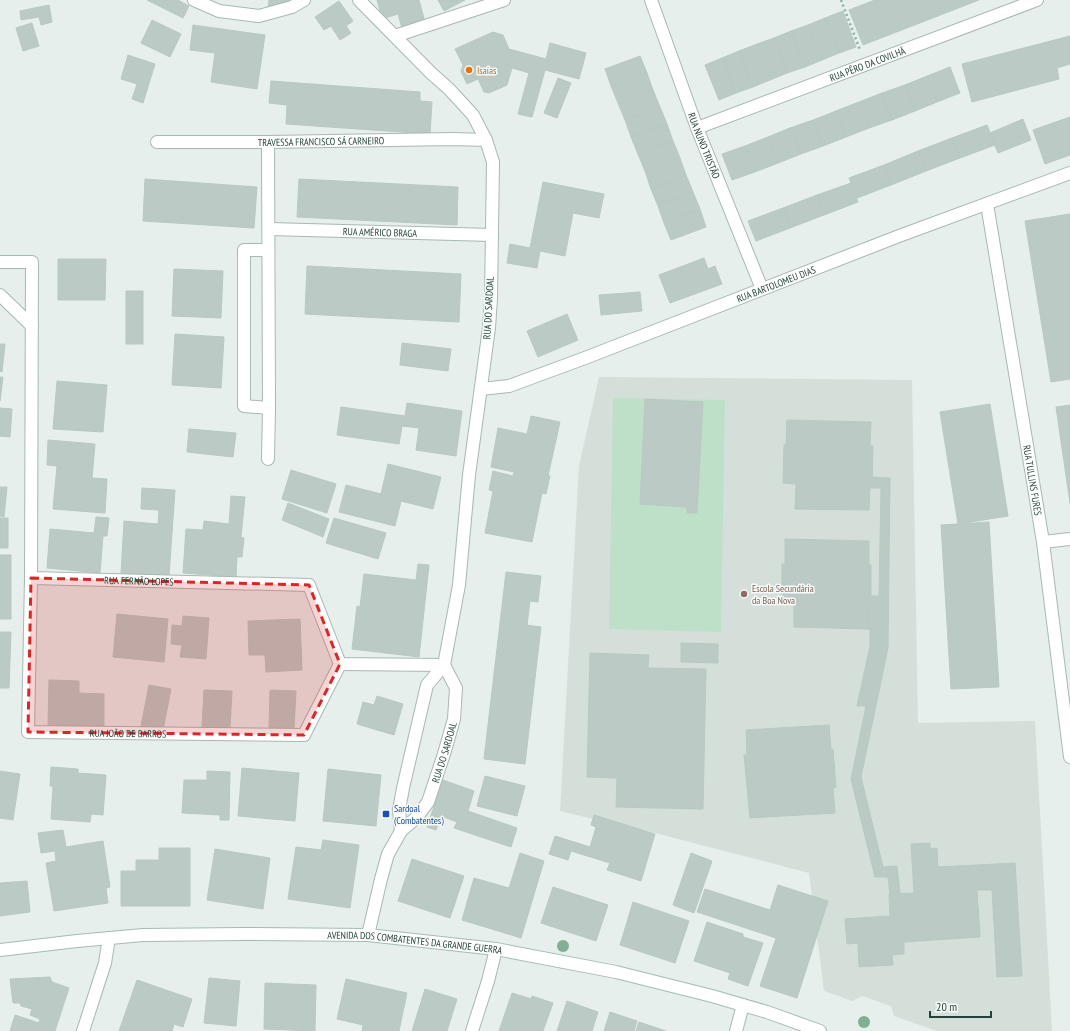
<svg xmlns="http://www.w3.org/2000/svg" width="1070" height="1031" font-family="'PT Sans Narrow',sans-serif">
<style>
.built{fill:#d4dfda}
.green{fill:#bfe0c8}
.building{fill:#bbcac4;stroke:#b8c9c2}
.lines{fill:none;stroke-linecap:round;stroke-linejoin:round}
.minor-casing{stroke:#a8b8b2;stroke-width:14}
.secondary-casing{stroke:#a4bbb3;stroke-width:14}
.path{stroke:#86b3a5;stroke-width:2.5;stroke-dasharray:2 3;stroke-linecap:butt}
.minor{stroke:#fff;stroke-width:12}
.secondary{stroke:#fff;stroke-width:12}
.tree{fill:#80af93}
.marked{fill:#d62828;fill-opacity:0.2;stroke:#d62828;stroke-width:3;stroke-dasharray:8 5;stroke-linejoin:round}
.food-dot{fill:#e8710a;stroke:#f7fbf9;stroke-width:1.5}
.education-dot{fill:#8d6e63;stroke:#f7fbf9;stroke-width:1.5}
.transit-dot{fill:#1a4fb4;stroke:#f7fbf9;stroke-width:1.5}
.labels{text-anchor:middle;stroke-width:3;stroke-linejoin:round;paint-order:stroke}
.street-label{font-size:10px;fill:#24423a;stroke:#f7fbf9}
.food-label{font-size:10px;fill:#c56008;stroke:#f7fbf9;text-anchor:start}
.education-label{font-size:10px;fill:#785e54;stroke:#f7fbf9;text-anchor:start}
.transit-label{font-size:10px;fill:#164399;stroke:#f7fbf9;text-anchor:start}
</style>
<rect width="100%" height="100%" fill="#e6efeb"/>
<polygon class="built" points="599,377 912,380 918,723 1035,721 1052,1031 937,1031 894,1016 891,1006 862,996 852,1001 824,991 809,873 601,819 601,821 560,811 579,466"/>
<polygon class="green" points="613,398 725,400 721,632 609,629"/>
<g class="building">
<polygon points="147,0 178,0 189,6 183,18"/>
<polygon points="269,0 307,0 298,10 268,7"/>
<polygon points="377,0 419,0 425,22 402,28 398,14 382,19"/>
<polygon points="438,0 465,0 444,11"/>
<polygon points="875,0 979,0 863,45 849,10"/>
<polygon points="339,1 353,21 346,26 351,33 340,40 331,26 324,30 315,17"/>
<polygon points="49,5 52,22 41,25 39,17 21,20 20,11"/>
<polygon points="843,11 856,47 839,53 825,18"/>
<polygon points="825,18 839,53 822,60 808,25"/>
<polygon points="152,20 181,34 170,57 141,43"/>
<polygon points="32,23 39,46 23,51 16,28"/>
<polygon points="193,25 265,35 257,89 211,82 215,53 190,50"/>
<polygon points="808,25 822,60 805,67 791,31"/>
<polygon points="791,31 805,67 787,73 774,38"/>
<polygon points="493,32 503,35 509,49 546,59 550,43 586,53 579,79 545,70 532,117 518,114 529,73 512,68 507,85 489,93 484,92 478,79 467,84 461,71 463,65 455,49"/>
<polygon points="1070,36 1070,64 1057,68 1059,79 972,102 962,64"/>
<polygon points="774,38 787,73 770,80 757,44"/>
<polygon points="757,44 770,80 753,87 739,51"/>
<polygon points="739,51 753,87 736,93 722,58"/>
<polygon points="128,55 155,64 143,103 132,99 137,84 121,79"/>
<polygon points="640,56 647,73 611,86 605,69"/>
<polygon points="722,58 736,93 719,100 705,65"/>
<polygon points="950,67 960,93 937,102 927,76"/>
<polygon points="647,73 653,90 618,103 611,86"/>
<polygon points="927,76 937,102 915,111 905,85"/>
<polygon points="558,78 571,83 557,118 544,113"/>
<polygon points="271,81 420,92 420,101 432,102 430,134 286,124 287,105 269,103"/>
<polygon points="905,85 915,111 892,120 882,93"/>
<polygon points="653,90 660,107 625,120 618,103"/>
<polygon points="882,93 892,120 869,128 859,102"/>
<polygon points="859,102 869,128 846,137 836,111"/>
<polygon points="660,107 667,124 631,137 625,120"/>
<polygon points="836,111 846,137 823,146 813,120"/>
<polygon points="1070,117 1070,155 1045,164 1033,130"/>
<polygon points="1023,119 1031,140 998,153 990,133"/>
<polygon points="813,120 823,146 801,154 790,128"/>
<polygon points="667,124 673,141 638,154 631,137"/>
<polygon points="987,125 995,145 960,158 952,138"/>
<polygon points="790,128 801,154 778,163 768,137"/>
<polygon points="768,137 778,163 755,172 745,146"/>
<polygon points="952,138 960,158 926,171 918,151"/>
<polygon points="673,141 680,158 645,171 638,154"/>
<polygon points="745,146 755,172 732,180 722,154"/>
<polygon points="918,151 926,171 891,185 884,165"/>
<polygon points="680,158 686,175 651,189 645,171"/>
<polygon points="884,165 891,185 857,198 849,178"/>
<polygon points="686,175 693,192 658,206 651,189"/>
<polygon points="145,179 257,187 254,228 143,221"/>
<polygon points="299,179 458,187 457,225 297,217"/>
<polygon points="543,182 604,194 599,218 573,213 565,256 540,251 537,268 507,263 510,244 530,248"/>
<polygon points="851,183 858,202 824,215 817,195"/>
<polygon points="693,192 700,209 664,223 658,206"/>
<polygon points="817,195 824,215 790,228 783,208"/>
<polygon points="783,208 790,228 756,241 748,221"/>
<polygon points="700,209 706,227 671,240 664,223"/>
<polygon points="1070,214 1070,379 1051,382 1025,221"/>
<polygon points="704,258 708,269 715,266 722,284 670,303 659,275"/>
<polygon points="58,259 106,259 105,300 58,300"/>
<polygon points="307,266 461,274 459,322 305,314"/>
<polygon points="174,269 223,271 221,318 172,316"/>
<rect x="126" y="291" width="17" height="53"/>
<polygon points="640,292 642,311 601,315 599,295"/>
<polygon points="567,314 578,340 538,357 527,331"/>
<polygon points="175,334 224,337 221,388 172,385"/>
<polygon points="402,343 451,349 448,371 400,365"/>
<polygon points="0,344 5,344 2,372 0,371"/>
<polygon points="0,377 3,377 0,401"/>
<polygon points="57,381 107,385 103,432 53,429"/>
<polygon points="645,399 703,402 697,513 687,513 687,507 640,504"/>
<polygon points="407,403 462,411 456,456 416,450 419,428 402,426 399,444 337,435 341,407 405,416"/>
<polygon points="990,404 1008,516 958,524 940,412"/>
<polygon points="1070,405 1070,503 1056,407"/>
<polygon points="0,408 12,409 10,437 0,436"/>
<polygon points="531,416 560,422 548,476 550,476 546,494 542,493 532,542 485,533 493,491 489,490 493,471 513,476 514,472 491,467 498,428 527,434"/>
<polygon points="787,420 871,422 870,446 873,446 872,484 870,484 869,510 795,509 796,484 783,483 784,445 786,445"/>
<polygon points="189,429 236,433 233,457 187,452"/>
<polygon points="48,440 95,444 92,478 107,479 105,513 53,509 57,466 47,465"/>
<polygon points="388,464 441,477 433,509 401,501 395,526 339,512 346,485 381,494"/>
<polygon points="291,470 336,484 327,513 282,499"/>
<polygon points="872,477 890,478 888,648 861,777 883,867 897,866 900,893 890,894 888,877 875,877 851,779 866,706 857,706 870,646 870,629 868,629 868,603 871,603 871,596 879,596 881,488 870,488 870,484 872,484"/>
<polygon points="0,487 7,487 4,517 0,516"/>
<polygon points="142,488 175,490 169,576 121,573 124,521 158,524 159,510 141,509"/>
<polygon points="231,496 245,497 241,537 244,538 242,557 237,557 236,577 183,573 186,529 203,530 204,521 229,524"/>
<polygon points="288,503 329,519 323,537 282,520"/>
<polygon points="96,517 109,518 107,536 103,536 100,573 47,568 50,529 94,533"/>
<rect x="0" y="518" width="8" height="30"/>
<polygon points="334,518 386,533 378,559 326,543"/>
<polygon points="989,522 999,687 951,689 941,525"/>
<polygon points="785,539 869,541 869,565 871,565 871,603 868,603 868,629 794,627 794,602 782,602 782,564 785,564"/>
<rect x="0" y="555" width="11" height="64"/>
<polygon points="418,564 429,565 419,657 352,649 357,606 360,607 364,574 416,580"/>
<polygon points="506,572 541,576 538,602 530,601 527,625 541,627 525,764 484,759"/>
<polygon points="117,614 168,619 164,662 113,657"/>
<polygon points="183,616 209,618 206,659 180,657 182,645 171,644 172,625 182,626"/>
<polygon points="300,619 302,670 266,672 265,655 249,655 248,621"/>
<polygon points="0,632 11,632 9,688 0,688"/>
<polygon points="681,643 718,644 718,663 681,662"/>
<polygon points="590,653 649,655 648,668 706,669 703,809 616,807 617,778 587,777"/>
<polygon points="49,680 79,681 79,693 104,694 104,726 48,725"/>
<polygon points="149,685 171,689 163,730 141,726"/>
<polygon points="204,690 232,691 230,728 202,727"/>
<polygon points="270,690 296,691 294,729 269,728"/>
<polygon points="377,696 403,704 394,735 357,724 363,702 374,705"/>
<polygon points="829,725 831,750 833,749 836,787 833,788 835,813 750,818 744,755 747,755 746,730"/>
<polygon points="51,767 78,769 78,773 106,775 103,815 91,814 90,822 51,819 53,786 50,786"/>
<polygon points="242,768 299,773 295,821 238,816"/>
<polygon points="328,769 381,775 376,826 323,821"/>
<polygon points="0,771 20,774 13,820 0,818"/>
<polygon points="207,771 230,772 229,820 220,820 220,815 182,813 184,780 207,780"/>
<polygon points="485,776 525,786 517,816 477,806"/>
<polygon points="443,780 474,791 468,811 517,828 511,847 454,828 457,822 441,816 436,830 427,827"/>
<polygon points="594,815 655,834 641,881 607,870 610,863 571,851 568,860 549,854 555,836 590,847 596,827 591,825"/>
<polygon points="63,830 66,847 103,841 110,887 106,888 108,903 54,911 46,863 56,861 55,851 41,853 38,833"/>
<polygon points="323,840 359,845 350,908 288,899 296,847 321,850"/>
<polygon points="930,843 930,849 937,848 938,867 1015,863 1022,976 997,977 992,890 977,890 980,937 904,942 904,954 892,955 893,965 859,967 858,943 847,944 845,919 890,916 889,894 914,893 911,844"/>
<polygon points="159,848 190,848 190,906 121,906 121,871 136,871 136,860 159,860"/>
<polygon points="215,849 270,858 263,909 207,900"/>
<polygon points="520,853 544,861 521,938 462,920 474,878 509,888"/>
<polygon points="691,853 712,861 694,913 673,905"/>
<polygon points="412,859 464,876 450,918 398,901"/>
<polygon points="27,881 30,912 0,916 0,883"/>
<polygon points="778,885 828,901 797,998 760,986 776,938 697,912 705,889 770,910"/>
<polygon points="553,887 608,905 596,941 541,923"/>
<polygon points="633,902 689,921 675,963 620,945"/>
<polygon points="707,922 743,934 743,937 763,943 748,986 728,979 730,973 694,961"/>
<polygon points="50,977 52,982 69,988 55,1031 10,1031 15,1015 39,1023 40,1019 30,1015 32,1009 21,1006 20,1003 13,1003 10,979"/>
<polygon points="209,978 240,981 236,1026 204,1023"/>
<polygon points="346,979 407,993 399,1031 362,1031 363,1025 337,1019"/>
<polygon points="137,980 192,999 183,1027 174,1024 172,1031 119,1031"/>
<polygon points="265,983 316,985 315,1031 264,1029"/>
<polygon points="425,989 457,999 447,1031 412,1031"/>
<polygon points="512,993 531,999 532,996 553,1003 543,1031 499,1031"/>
<polygon points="567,1001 598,1012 592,1031 557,1031"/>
<polygon points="610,1012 637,1021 634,1031 604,1031"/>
<polygon points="639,1022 666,1031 636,1031"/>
</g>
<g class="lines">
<g class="minor-casing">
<g id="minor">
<polyline points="194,0 219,11 259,16 292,7 304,0"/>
<polyline points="359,0 431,73 449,89 473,115 486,140 493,162 491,298 489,328 469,475 459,585 444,665 427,685 403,788 399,810 401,831"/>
<path id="s1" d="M651,0l46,128 65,161"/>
<polyline points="395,36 504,0"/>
<path id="s2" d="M697,128l340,-128"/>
<path id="s3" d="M157,142h111l185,-3 33,1"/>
<polyline points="268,142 269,408 268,459"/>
<path id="s4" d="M987,204l56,338 27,215"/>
<path id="s5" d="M269,229l223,6"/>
<polyline points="268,250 244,250 244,406 269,408"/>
<path id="s6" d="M0,262h32l-1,316 278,7 31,79 104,1"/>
<polyline points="0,295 32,326"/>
<path id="s7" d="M481,389l28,-3 76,-28 314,-122 171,-63"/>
<polyline points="1043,542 1070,539"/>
<path id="s8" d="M31,578l-3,154 276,3 36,-71"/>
<path id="s9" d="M368,935l13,-56 7,-25 13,-23 16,-14 11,-15 16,-48 10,-35 2,-31 -12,-23"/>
<polyline points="83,1031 105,963 109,938"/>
<polyline points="472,1031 488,981 496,949"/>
<polyline points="736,1031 743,1005"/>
</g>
</g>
<g class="secondary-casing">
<g id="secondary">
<path id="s10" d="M0,950l77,-9 66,-6 99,-1 126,1 128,14 120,23 96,24 55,16 53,19"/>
</g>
</g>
<polyline class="path" points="841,0 860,50"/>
<use href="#minor" class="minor"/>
<use href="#secondary" class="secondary"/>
</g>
<g class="tree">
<circle cx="563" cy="946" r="6"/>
<circle cx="864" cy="1022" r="6"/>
</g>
<path class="marked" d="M31,578l278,7 31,79 -36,71 -276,-3z"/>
<circle class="food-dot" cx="469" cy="70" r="4"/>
<circle class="education-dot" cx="744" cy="594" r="4"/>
<rect class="transit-dot" x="382" y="810" width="8" height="8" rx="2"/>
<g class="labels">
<g class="street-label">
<text dy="4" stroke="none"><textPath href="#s2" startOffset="182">RUA PÊRO DA COVILHÃ</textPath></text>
<text dy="4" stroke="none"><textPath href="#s3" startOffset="164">TRAVESSA FRANCISCO SÁ CARNEIRO</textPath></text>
<text dy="4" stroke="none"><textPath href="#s1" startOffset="155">RUA NUNO TRISTÃO</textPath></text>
<text dy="4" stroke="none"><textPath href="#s5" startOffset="111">RUA AMÉRICO BRAGA</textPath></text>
<text dy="4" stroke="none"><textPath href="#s7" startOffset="314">RUA BARTOLOMEU DIAS</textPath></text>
<text transform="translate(488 308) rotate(-87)" y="4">RUA DO SARDOAL</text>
<text dy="4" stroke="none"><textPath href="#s4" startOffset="280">RUA TULLINS FURES</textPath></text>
<text dy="4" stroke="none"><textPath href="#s6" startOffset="456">RUA FERNÃO LOPES</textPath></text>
<text dy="4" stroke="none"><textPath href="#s8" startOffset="254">RUA JOÃO DE BARROS</textPath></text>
<text dy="4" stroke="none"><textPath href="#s9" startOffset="202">RUA DO SARDOAL</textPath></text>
<text dy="4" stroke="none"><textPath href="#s10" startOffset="416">AVENIDA DOS COMBATENTES DA GRANDE GUERRA</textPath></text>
</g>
<g class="food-label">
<text x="477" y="74">Isaías</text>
</g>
<g class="education-label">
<text x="752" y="592">Escola Secundária<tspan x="752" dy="12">da Boa Nova</tspan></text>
</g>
<g class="transit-label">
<text x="394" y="812">Sardoal<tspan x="394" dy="12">(Combatentes)</tspan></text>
</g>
</g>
<path d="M930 1011v6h61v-6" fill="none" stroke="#24423a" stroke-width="2"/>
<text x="936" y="1011" font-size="12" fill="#24423a" stroke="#f7fbf9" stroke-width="3" paint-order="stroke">20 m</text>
</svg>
